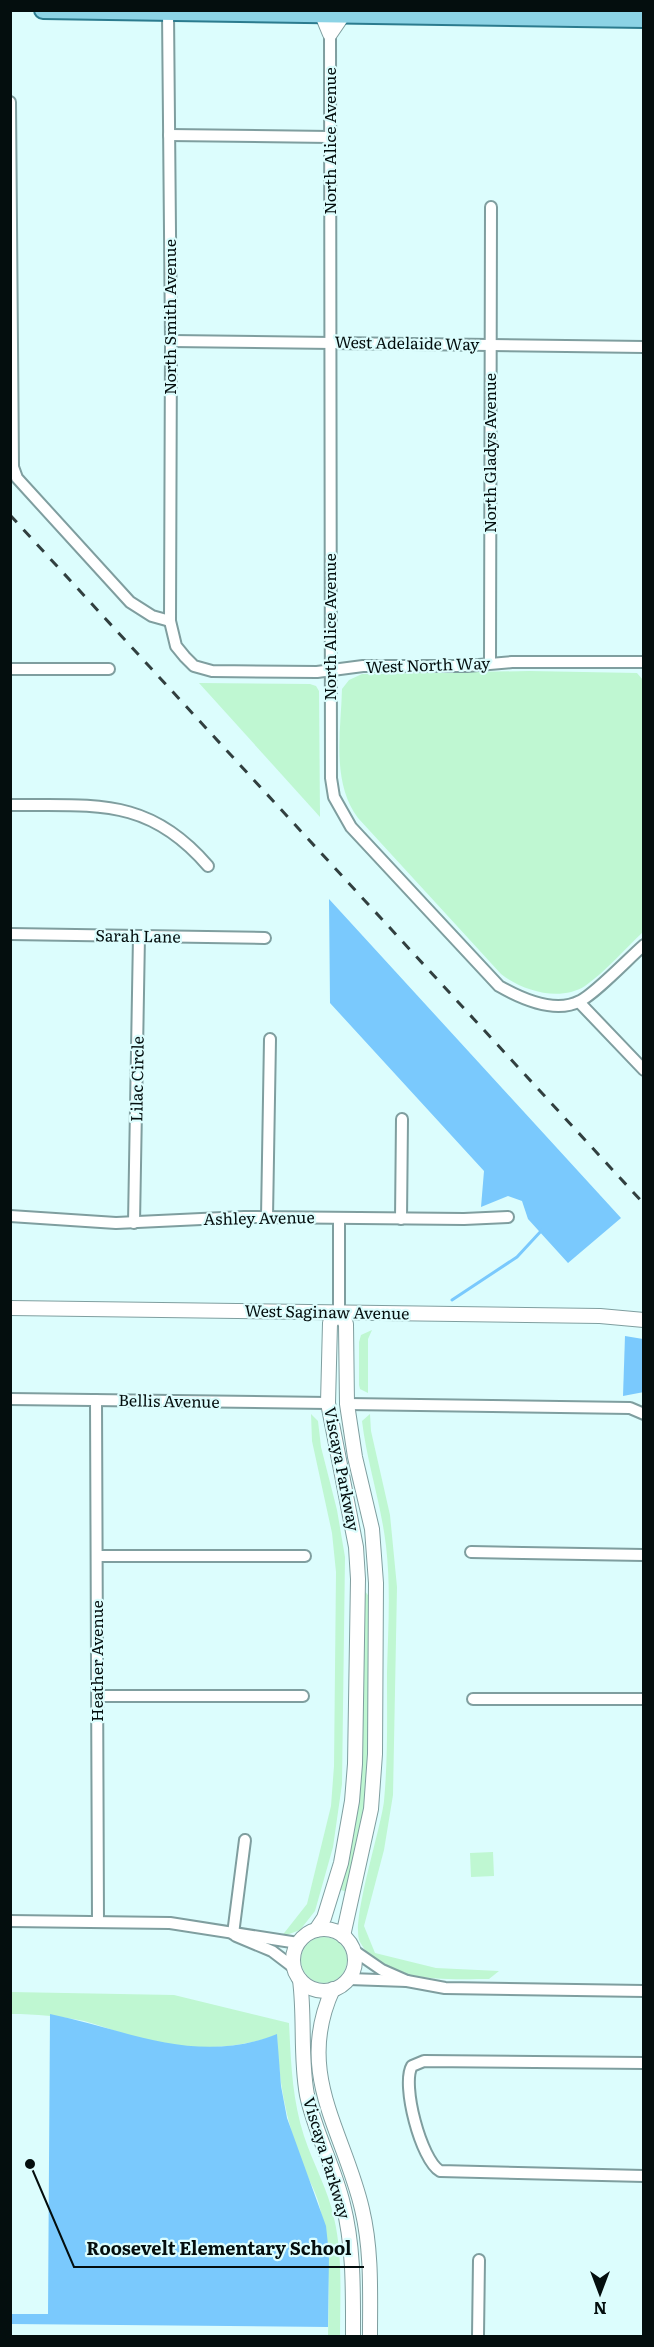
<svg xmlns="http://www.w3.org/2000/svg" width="654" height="2347" font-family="Literata,serif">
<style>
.green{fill:#bff7d2}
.water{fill:#7ac9fd}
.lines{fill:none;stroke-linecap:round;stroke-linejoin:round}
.stream{stroke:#7ac9fd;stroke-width:3}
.minor-casing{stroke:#7f9e9f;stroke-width:14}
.tertiary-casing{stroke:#7f9e9f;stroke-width:16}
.primary-casing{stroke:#2b7b8e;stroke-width:20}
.minor{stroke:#fff;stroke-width:10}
.tertiary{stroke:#fff;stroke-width:14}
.primary{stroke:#8cd3e5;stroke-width:16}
.rail{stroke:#313f3f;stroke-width:3;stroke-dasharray:10 10;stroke-linecap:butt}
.labels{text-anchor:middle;stroke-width:4.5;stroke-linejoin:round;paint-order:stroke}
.street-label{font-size:16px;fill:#040e0e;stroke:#dcfdfd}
.leader{fill:none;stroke:#040e0e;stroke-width:2}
.callout-dot{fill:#040e0e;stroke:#dcfdfd;stroke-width:2}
.callout-label{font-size:18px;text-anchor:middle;font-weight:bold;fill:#040e0e;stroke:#dcfdfd;stroke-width:4.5;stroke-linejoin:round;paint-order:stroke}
</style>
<rect width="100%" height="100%" fill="#dcfdfd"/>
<g class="green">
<path d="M529,671l108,2 6,7v252c-18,17 -37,39 -58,54 -25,16 -63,5 -84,-12l-143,-156c-27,-36 -17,-87 -16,-129l7,-9 13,-6z"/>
<polygon points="199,683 310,684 316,686 319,691 320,817"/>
<polygon points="372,1330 368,1339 368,1393 360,1389 359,1385 359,1342 361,1335"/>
<polygon points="311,1414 318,1421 321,1447 337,1510 345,1557 342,1784 333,1847 315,1911 300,1930 281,1937 307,1904 331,1806 334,1766 336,1572 332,1533 312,1441"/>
<path d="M370,1414l1,17 19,84 7,72 -4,208 -9,55 -20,76 11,27 61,15 63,3 -10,8c-40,0 -107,5 -129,-37 -10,-18 21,-113 24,-141 4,-43 3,-85 3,-128 1,-42 4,-85 -1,-127 -5,-43 -19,-83 -24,-125z"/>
<polygon points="364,1590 371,1599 367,1801 347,1892 338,1889"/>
<polygon points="493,1852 494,1876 471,1877 470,1853"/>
<circle cx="324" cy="1960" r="23"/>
<path d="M11,1992l163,3 115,28c2,40 3,75 15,113 9,28 24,53 30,82 9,38 6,79 6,118h-12c1,-45 2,-88 -9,-132 -4,-15 -13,-29 -18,-43 -15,-41 -23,-83 -24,-126 -47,17 -98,15 -145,1 -16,-4 -32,-11 -48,-15 -25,-5 -48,-7 -73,-7z"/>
</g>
<g class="water">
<polygon points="329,899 621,1218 568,1263 528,1219 522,1201 508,1196 481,1207 484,1171 330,1003"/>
<polygon points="625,1336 643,1339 644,1392 623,1396"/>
<path d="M50,2014c78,16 147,52 227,20l4,52 6,32 39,108 3,28 -1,73 -317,-3v-10h37z"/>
</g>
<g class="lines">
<polyline class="stream" points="452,1300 517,1257 542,1230"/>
<g class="minor-casing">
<g id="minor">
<polyline points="168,12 171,341 170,621 176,646 185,657 194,666 212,671 317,672 363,666 467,666 512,662 644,662"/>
<path d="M330,34l1,744 3,19 17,30 148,159c21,12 56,28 81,15 15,-7 49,-43 64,-56"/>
<polyline points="10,102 13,467 17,478 130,602 152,616 170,621"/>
<polyline points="169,135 330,137"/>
<polyline points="171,341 644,347"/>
<polyline points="490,663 491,207"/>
<polyline points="10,669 109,669"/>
<path d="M10,805c84,1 138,-9 198,61"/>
<polyline points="10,934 265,938"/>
<polyline points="579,1002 644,1070"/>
<polyline points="10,1216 116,1223 244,1217 464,1219 508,1217"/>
<polyline points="267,1217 270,1039"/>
<polyline points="401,1219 402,1119"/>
<polyline points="134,1223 139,936"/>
<polyline points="339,1312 339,1218"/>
<polyline points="10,1399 328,1403"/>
<polyline points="96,1400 98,1922"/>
<polyline points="347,1404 630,1408 644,1414"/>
<polyline points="471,1552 644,1555"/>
<polyline points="97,1556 305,1556"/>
<polyline points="98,1696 303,1696"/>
<polyline points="473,1699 644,1699"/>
<polyline points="10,1921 170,1923 298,1943"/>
<polyline points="233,1934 245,1840"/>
<polyline points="236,1936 272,1951 293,1967"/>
<polyline points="353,1950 382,1970 407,1981"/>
<polyline points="349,1979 407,1981 445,1988 644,1991"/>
<path d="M644,2063l-220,-2 -12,5c-11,18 9,94 28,105l204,5"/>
<polyline points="478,2336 479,2260"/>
</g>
</g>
<g class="tertiary-casing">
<g id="tertiary">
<polyline points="320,10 330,34 343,15 343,10"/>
<polyline points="10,1308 600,1316 644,1320"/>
<polyline points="339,1312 346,1324 347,1404 355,1457 372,1529 376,1583 375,1754 371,1809 343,1936"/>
<circle cx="324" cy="1960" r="31"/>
<polyline points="316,1930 324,1918 341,1863 352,1801 355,1764 358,1579 356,1547 328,1403 330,1323 339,1312"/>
<path d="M300,1980c5,38 0,77 7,115 8,38 27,71 36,109 11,43 10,88 10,132"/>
<path d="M333,1989c-39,84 11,142 29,220 10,42 8,85 8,127"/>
</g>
</g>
<g class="primary-casing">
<polyline id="primary" points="43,10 644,19"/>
</g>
<use href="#minor" class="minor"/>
<use href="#tertiary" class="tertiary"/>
<use href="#primary" class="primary"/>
<polyline class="rail" points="10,515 644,1204"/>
</g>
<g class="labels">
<g class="street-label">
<text transform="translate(330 141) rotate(-90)" y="6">North Alice Avenue</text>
<text transform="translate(170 317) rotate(-90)" y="6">North Smith Avenue</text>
<text transform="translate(407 343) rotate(1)" y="6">West Adelaide Way</text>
<text transform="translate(490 453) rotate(-90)" y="6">North Gladys Avenue</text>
<text transform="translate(330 627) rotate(-90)" y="6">North Alice Avenue</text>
<text transform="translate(428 665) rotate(-2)" y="6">West North Way</text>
<text transform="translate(138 936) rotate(1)" y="6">Sarah Lane</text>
<text transform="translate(137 1079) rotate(-89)" y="6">Lilac Circle</text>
<text transform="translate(259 1218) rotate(-1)" y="6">Ashley Avenue</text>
<text transform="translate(327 1312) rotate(1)" y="6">West Saginaw Avenue</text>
<text transform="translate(169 1401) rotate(1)" y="6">Bellis Avenue</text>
<text transform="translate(342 1469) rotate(79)" y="6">Viscaya Parkway</text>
<text transform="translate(97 1661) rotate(-90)" y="6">Heather Avenue</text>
<text transform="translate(327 2158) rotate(73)" y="6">Viscaya Parkway</text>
</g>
</g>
<path class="leader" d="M30 2164L74 2267H364"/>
<circle class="callout-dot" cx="30" cy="2164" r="6"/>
<g class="callout-label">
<text x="219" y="2255">Roosevelt Elementary School</text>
</g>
<rect width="654" height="2347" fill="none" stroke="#040e0e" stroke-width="24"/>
<g transform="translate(600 2293) rotate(180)" stroke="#dcfdfd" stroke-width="4.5" paint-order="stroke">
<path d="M0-4.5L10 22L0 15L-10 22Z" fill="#040e0e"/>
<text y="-9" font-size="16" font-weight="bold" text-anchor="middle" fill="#040e0e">N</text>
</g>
</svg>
